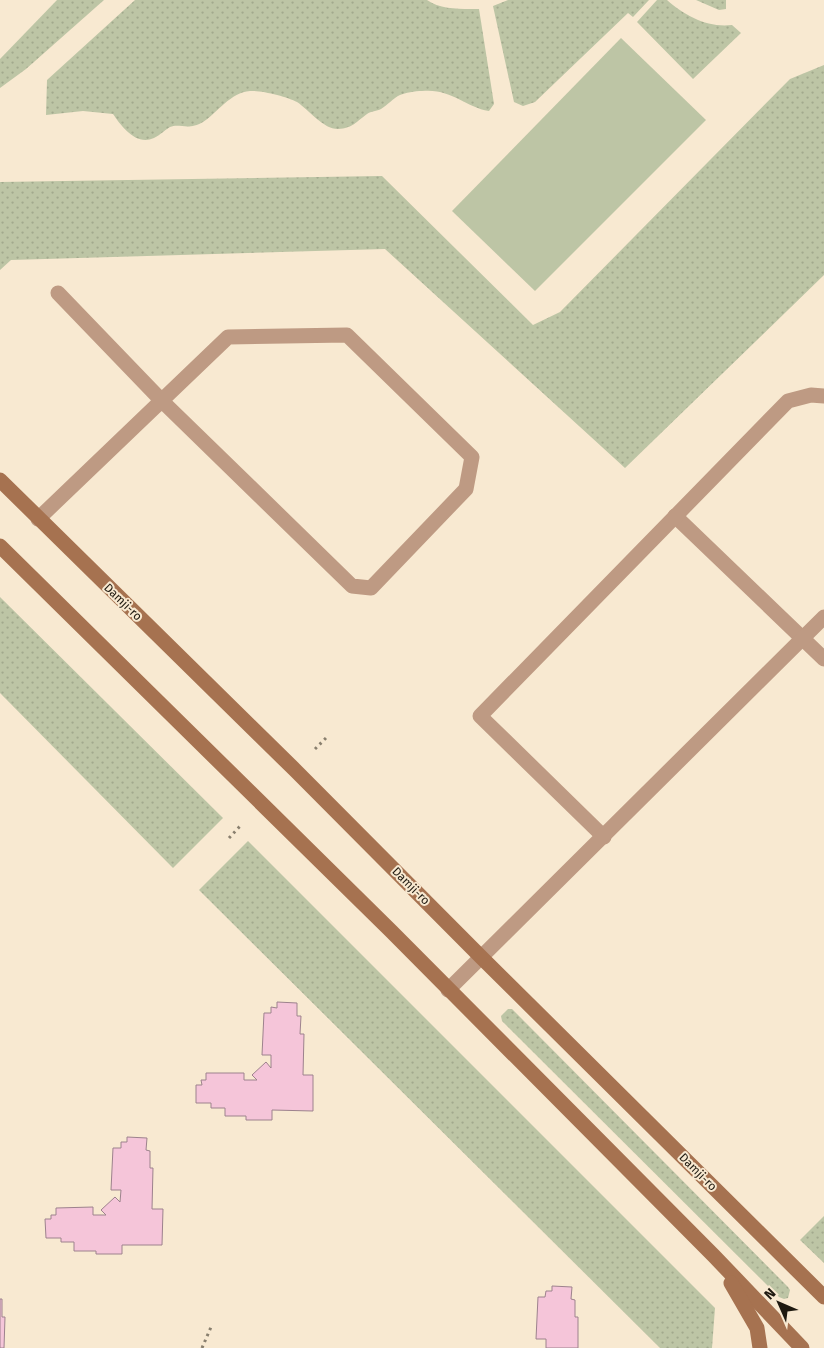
<svg xmlns="http://www.w3.org/2000/svg" width="824" height="1348" font-family="'Fira Sans',sans-serif">
<style>
.green{fill:url(#green-dots)}
.pitch{fill:#bdc5a5}
.building{fill:#f5c5d9;stroke:#9d828d}
.lines{fill:none;stroke-linecap:round;stroke-linejoin:round}
.path{stroke:#897f6e;stroke-width:3;stroke-dasharray:2.5 4;stroke-linecap:butt}
.street{stroke:#be9a83;stroke-width:15}
.secondary{stroke:#a67250;stroke-width:15}
.labels{text-anchor:middle;stroke-width:4;stroke-linejoin:round;paint-order:stroke}
.street-label{font-size:12px;fill:#1e1910;stroke:#f8e9d1}
</style>
<defs>
<pattern id="green-dots" width="8" height="8" patternUnits="userSpaceOnUse" patternTransform="scale(1.25)"><rect width="8" height="8" fill="#bdc5a5"/><path d="M2 2h.1M6 6h.1" fill="none" stroke="#a2a98d" stroke-width="1.8" stroke-linecap="round"/></pattern>
</defs>
<rect width="100%" height="100%" fill="#f8e9d1"/>
<g class="green">
<polygon points="57,0 104,0 26,69 0,88 0,59"/>
<path d="M135,0h292c14,10 35,9 52,9l15,95 -5,7c-24,-4 -38,-23 -67,-20 -7,0 -17,2 -22,4 -7,3 -12,10 -19,14 -4,2 -10,2 -14,5 -11,8 -14,14 -29,15 -15,0 -29,-19 -41,-27 -9,-5 -36,-12 -47,-11 -19,1 -33,22 -47,31 -15,9 -23,1 -33,5 -5,3 -10,8 -16,11 -18,8 -32,-11 -41,-24l-30,-3 -37,4 1,-35z"/>
<polygon points="508,0 649,0 633,17 628,13 535,102 523,106 514,102 493,6"/>
<path d="M657,0h10c18,16 41,28 65,25l9,8 -48,46 -56,-57z"/>
<polygon points="696,0 726,0 726,9 719,10"/>
<polygon points="824,65 824,275 625,468 385,249 11,260 0,270 0,182 382,176 533,325 560,312 790,79"/>
<polygon points="0,597 223,818 173,868 0,693"/>
<polygon points="248,841 715,1308 712,1348 660,1348 199,890"/>
<polygon points="508,1009 512,1009 518,1015 788,1287 790,1290 788,1298 784,1299 779,1297 502,1021 501,1016"/>
<polygon points="824,1216 824,1263 800,1240"/>
</g>
<polygon class="pitch" points="621,38 706,120 535,291 452,211"/>
<g class="building">
<polygon points="277,1002 297,1003 297,1016 301,1016 300,1034 304,1034 303,1075 313,1075 313,1111 272,1110 272,1120 246,1120 246,1116 225,1116 225,1108 211,1108 211,1103 196,1103 196,1085 202,1085 201,1080 206,1080 206,1073 244,1073 244,1080 257,1080 252,1075 266,1062 271,1068 271,1055 262,1055 264,1013 271,1013 271,1007 277,1008"/>
<polygon points="127,1137 147,1138 146,1150 150,1151 150,1168 153,1168 152,1209 163,1209 162,1245 122,1245 122,1254 96,1254 96,1251 74,1251 74,1242 61,1242 61,1238 46,1238 45,1219 51,1219 51,1215 56,1215 56,1208 93,1207 93,1215 106,1215 101,1210 115,1197 120,1202 121,1190 111,1190 113,1148 121,1148 121,1142 127,1142"/>
<polygon points="552,1286 572,1287 571,1299 575,1300 575,1317 578,1317 578,1348 546,1348 546,1339 536,1339 538,1297 545,1297 546,1291 552,1291"/>
<polygon points="0,1299 2,1299 2,1317 5,1317 4,1348 0,1348"/>
</g>
<g class="lines">
<g class="path">
<polyline points="315,749 328,736"/>
<polyline points="229,838 242,824"/>
<polyline points="202,1348 211,1327"/>
</g>
<g class="street">
<polyline points="675,516 824,659"/>
<polyline points="38,519 228,337 347,335 472,457 466,489 371,588 352,586 162,401 58,293"/>
<polyline points="604,837 480,716 788,401 811,395 824,396"/>
<polyline points="448,990 824,617"/>
</g>
<g class="secondary">
<polyline points="0,480 295,770 481,957 824,1297"/>
<polyline points="0,546 391,931 714,1256 802,1348"/>
<polyline points="731,1283 757,1328 760,1348"/>
</g>
</g>
<g class="labels">
<g class="street-label">
<text transform="translate(123 602) rotate(44)" y="4">Damji-ro</text>
<text transform="translate(411 886) rotate(45)" y="4">Damji-ro</text>
<text transform="translate(698 1172) rotate(45)" y="4">Damji-ro</text>
</g>
</g>
<g transform="translate(779 1303) rotate(315)" stroke="#f8e9d1" stroke-width="4" paint-order="stroke">
<path d="M0-4L9 19L0 12L-9 19Z" fill="#1e1910"/>
<text y="-8" font-size="14" font-weight="bold" text-anchor="middle" fill="#1e1910">N</text>
</g>
</svg>
